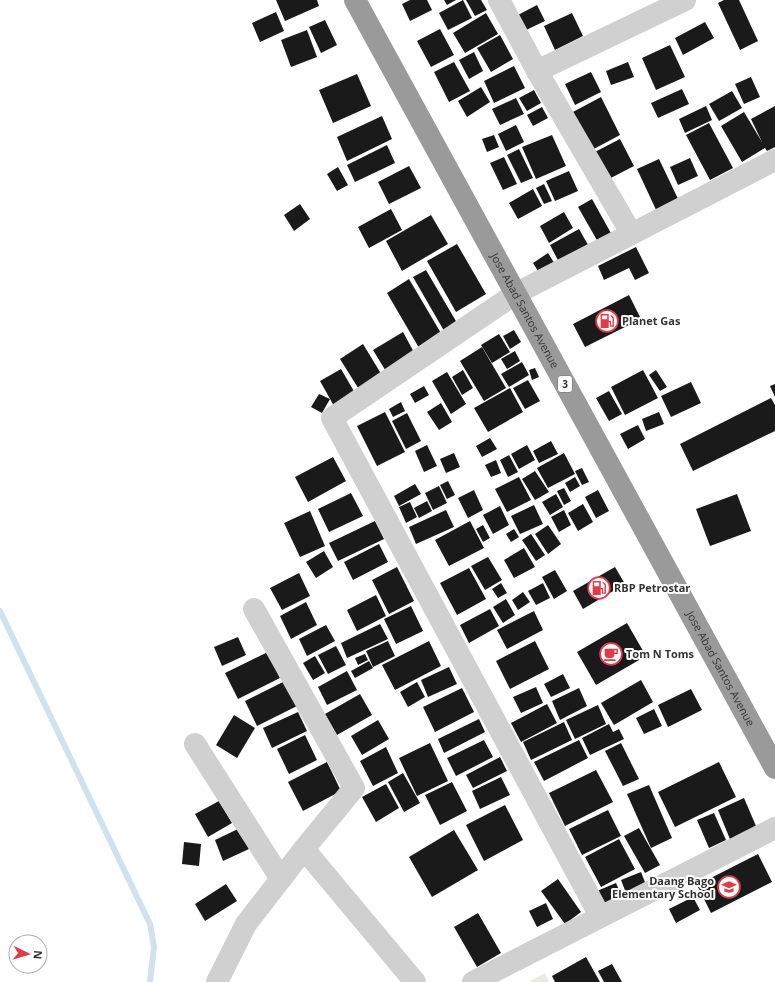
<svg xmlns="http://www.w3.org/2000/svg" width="775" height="982" font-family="'Open Sans',sans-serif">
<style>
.green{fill:#e6ecdf}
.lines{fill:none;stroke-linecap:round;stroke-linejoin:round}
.stream{stroke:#cfe2ee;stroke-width:6}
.building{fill:#1a1a1a}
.minor{stroke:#d0d0d0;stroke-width:22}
.highway{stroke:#9a9a9a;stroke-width:22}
.labels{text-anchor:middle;stroke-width:4;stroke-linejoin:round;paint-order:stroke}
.shield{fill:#fff;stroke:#707070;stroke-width:1}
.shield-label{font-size:10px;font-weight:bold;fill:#333}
.street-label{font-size:11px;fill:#333;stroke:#fff}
.poi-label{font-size:11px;font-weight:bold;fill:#333;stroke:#fff;text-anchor:start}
</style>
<rect width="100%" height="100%" fill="#fff"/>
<polygon class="green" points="545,973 549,982 529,982"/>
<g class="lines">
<polyline class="stream" points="0,611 150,924 154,947 150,982"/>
</g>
<g class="building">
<polygon points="276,0 317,0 319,6 285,21"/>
<polygon points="410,0 427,0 432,10 410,21 402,4"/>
<polygon points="444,0 456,0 447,5"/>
<polygon points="463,0 472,18 448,30 439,13"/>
<polygon points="466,0 481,0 487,10 475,16"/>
<polygon points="724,0 739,0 758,41 740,50 718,3"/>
<polygon points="537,5 545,21 524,31 516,16"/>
<polygon points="276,12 284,31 260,42 252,23"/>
<polygon points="486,13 498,34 465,53 453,33"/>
<polygon points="572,13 583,36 555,50 544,26"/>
<polygon points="325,20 337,45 321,53 309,27"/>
<polygon points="705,22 714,38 683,55 675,38"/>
<polygon points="440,29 454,55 431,67 417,41"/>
<polygon points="307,30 317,57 291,67 281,40"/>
<polygon points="500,35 513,59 491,72 477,48"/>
<polygon points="670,45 685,77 656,90 642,58"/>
<polygon points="474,52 483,71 469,79 459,60"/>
<polygon points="454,62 470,91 449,102 434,72"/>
<polygon points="628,62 634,77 611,85 606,71"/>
<polygon points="514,66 525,88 494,103 484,81"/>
<polygon points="591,72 601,92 575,105 565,84"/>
<polygon points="357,74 371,106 333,123 319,90"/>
<polygon points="751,77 760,97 744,104 735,84"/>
<polygon points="481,87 490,102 467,117 458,101"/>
<polygon points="682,89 689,104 658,118 651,103"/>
<polygon points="534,90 541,103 527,111 519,98"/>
<polygon points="732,91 742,108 719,121 709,104"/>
<polygon points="601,97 620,135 590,151 571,113"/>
<polygon points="516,98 524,114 500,125 492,109"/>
<polygon points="706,106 712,120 685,133 679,119"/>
<polygon points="775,106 775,147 767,151 765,148 742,162 721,126 744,112 762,142 751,119"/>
<polygon points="542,107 548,118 533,126 527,115"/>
<polygon points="382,116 392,139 347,161 337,137"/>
<polygon points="709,123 733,168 710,180 686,135"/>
<polygon points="516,125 524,142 506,151 498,134"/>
<polygon points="494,135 499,147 487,152 482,139"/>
<polygon points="552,135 566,166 536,179 522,147"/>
<polygon points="620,139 634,166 605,181 591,154"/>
<polygon points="387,145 395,163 355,182 347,165"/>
<polygon points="519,149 533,178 521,183 507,155"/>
<polygon points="504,157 517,184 503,190 490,163"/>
<polygon points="690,158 698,176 678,185 670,167"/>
<polygon points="659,159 680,203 658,214 637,169"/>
<polygon points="409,166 421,188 389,204 378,182"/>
<polygon points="338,167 348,185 337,191 327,174"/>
<polygon points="569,171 578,191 555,201 546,181"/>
<polygon points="544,184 552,201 544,204 536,188"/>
<polygon points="533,189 542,206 518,219 509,203"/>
<polygon points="592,199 612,235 598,242 578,207"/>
<polygon points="300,204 310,219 294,231 284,215"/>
<polygon points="391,209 402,230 369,248 358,227"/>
<polygon points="564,212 573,228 549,243 540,226"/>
<polygon points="431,215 448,244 402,271 386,241"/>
<polygon points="579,229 591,250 561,266 550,245"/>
<polygon points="457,244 486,294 456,312 427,261"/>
<polygon points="636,247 649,273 635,280 629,268 604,280 598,266"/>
<polygon points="548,253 558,269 543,279 533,263"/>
<polygon points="426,270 460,328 447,336 413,277"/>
<polygon points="409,279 445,340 422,353 387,293"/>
<polygon points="629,295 641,319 585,347 573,324"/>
<polygon points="514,330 521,342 510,349 503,336"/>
<polygon points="403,332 416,356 387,373 373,350"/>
<polygon points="499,334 510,352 492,363 481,345"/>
<polygon points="363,344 383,377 360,391 340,359"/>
<polygon points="482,347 506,388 484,401 460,361"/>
<polygon points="515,351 520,361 507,369 501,359"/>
<polygon points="522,362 529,375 509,387 501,374"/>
<polygon points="535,368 539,377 532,380 529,370"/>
<polygon points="341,369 355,393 334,406 320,381"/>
<polygon points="463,370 473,388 462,395 452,377"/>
<polygon points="643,370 658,398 625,415 611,387"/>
<polygon points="656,370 667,387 660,391 649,375"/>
<polygon points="447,372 466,404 451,414 432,381"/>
<polygon points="528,380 540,401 525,409 513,388"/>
<polygon points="691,382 701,403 671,417 661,396"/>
<polygon points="775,384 775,397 770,386"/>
<polygon points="424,386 429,395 415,403 410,394"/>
<polygon points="510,388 523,412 488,432 474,408"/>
<polygon points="609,391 622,414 609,421 596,398"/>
<polygon points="319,394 330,399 322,413 311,407"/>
<polygon points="771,398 775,405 775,431 693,471 680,444"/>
<polygon points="401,402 405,411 393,417 389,409"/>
<polygon points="441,403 452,422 439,430 427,412"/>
<polygon points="385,412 405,452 377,466 357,426"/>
<polygon points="659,412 664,424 646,431 642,419"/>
<polygon points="407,413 421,441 406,449 392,421"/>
<polygon points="638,425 645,439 628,449 620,434"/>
<polygon points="490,438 497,449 482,457 476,446"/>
<polygon points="551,441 558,454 539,463 533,451"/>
<polygon points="427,445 437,466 424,472 415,451"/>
<polygon points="527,445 535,460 519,469 511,454"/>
<polygon points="454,453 460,467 446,473 440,459"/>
<polygon points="564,453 575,474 548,488 537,468"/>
<polygon points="509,455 518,472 508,477 500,460"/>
<polygon points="333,457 346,481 308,502 295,477"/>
<polygon points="496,460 501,473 491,477 485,465"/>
<polygon points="582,468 589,482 582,485 575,471"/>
<polygon points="535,471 549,492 535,500 522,479"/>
<polygon points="519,477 531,500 507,512 495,489"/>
<polygon points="575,477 580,486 570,492 565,483"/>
<polygon points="448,481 455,495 447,499 440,485"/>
<polygon points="415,484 421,494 399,506 394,496"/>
<polygon points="439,486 447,503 433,510 425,493"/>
<polygon points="564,488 571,501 564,505 557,491"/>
<polygon points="474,490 483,510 468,518 458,498"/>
<polygon points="598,490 609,511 596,518 585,497"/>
<polygon points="351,493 363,516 329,532 318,509"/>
<polygon points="556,494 563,507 550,515 542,502"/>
<polygon points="737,494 751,531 710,546 696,509"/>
<polygon points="427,501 432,511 419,518 414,508"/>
<polygon points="410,502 417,517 406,523 399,507"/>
<polygon points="583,504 593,522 578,531 568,513"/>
<polygon points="534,505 543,524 520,534 511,516"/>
<polygon points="500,506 509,525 493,534 483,515"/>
<polygon points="446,510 454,527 416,544 409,527"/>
<polygon points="564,510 571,525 559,532 551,517"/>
<polygon points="310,511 325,546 300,557 284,523"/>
<polygon points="375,521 384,539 338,561 329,543"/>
<polygon points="470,521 484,548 449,566 435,540"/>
<polygon points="483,525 490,538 483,542 476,529"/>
<polygon points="548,525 561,544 548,554 535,534"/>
<polygon points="514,529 519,537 511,542 506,534"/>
<polygon points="531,534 545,555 536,561 522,540"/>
<polygon points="379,544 388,562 353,580 344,562"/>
<polygon points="524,548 535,567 514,578 504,560"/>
<polygon points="324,551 333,567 316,578 306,562"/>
<polygon points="488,557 502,580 485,590 471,566"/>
<polygon points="397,567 414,601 389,614 372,580"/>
<polygon points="615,567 625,584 583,609 573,591"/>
<polygon points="469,568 486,599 457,615 440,583"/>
<polygon points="555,570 567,591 554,599 542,577"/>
<polygon points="299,573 310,596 282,610 270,588"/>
<polygon points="501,583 507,593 498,598 492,589"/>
<polygon points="543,583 550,598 536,605 528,591"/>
<polygon points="523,592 530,602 518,610 512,600"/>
<polygon points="376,595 386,616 357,631 347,610"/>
<polygon points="506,599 515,615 503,623 493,607"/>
<polygon points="306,602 317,625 291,639 280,616"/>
<polygon points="411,606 423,631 396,644 384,619"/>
<polygon points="490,609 499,626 469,643 460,625"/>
<polygon points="534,611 543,630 507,649 497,630"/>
<polygon points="627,623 646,656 596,685 577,652"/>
<polygon points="380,624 388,639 347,658 341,643"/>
<polygon points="326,625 335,641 307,656 299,639"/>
<polygon points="238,637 246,655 222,666 214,647"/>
<polygon points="388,641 395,656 373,667 366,651"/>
<polygon points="429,641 441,666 395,690 382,665"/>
<polygon points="535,641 549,669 510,689 496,661"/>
<polygon points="336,646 346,665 328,674 318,655"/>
<polygon points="268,652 280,678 238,699 225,673"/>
<polygon points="365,654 368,660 358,665 355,658"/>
<polygon points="315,656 325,673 313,680 303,663"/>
<polygon points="369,661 373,668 355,678 351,671"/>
<polygon points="449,667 457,684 428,697 421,680"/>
<polygon points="347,671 357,690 327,705 318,687"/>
<polygon points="563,674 570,688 551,697 544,684"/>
<polygon points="641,680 653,702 614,725 601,703"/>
<polygon points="285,681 297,706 257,726 245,701"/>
<polygon points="417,682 425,697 408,707 400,692"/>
<polygon points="536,687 543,703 521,713 513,697"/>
<polygon points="462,688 474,712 435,732 423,707"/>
<polygon points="579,688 587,706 560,720 552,701"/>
<polygon points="691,689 702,710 668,727 658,705"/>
<polygon points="360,694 372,715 337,735 325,714"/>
<polygon points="547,704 557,723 521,742 511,723"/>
<polygon points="598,705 606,724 575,739 566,720"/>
<polygon points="654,709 662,726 644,734 636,718"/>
<polygon points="298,712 307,731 272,748 263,728"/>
<polygon points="234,715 255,728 237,758 216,745"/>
<polygon points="479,719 485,732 444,753 438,739"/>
<polygon points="378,720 389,739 362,755 351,736"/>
<polygon points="564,722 572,740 531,760 523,742"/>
<polygon points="609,724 613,732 619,729 624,739 590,755 582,738"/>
<polygon points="305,735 317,760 289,774 277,749"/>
<polygon points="484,740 493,757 456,776 447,758"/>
<polygon points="579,740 588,758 544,781 534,762"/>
<polygon points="430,743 448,781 417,796 399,758"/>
<polygon points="621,743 639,779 623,786 605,751"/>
<polygon points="386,747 398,773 373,786 360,761"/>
<polygon points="500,757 507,771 473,788 466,775"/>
<polygon points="327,762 341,791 303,811 288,782"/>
<polygon points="719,762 736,797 675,827 658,792"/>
<polygon points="596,770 613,802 565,826 549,793"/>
<polygon points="403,773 420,803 404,812 388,782"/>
<polygon points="501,777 510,795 480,809 472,791"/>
<polygon points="452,782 467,811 440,825 425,795"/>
<polygon points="386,784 399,808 376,822 362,797"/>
<polygon points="649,785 672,838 651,848 627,794"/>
<polygon points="744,798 759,833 732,844 718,810"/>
<polygon points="219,801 232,823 208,837 195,814"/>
<polygon points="505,805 523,840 484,861 466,825"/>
<polygon points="608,810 621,836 582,855 569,829"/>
<polygon points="714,813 726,840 709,848 697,820"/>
<polygon points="240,828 249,849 223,861 215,840"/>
<polygon points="639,828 660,865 645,873 624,836"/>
<polygon points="454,830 478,870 432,897 409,857"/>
<polygon points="619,839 635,869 601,887 585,857"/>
<polygon points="184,842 201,844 199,866 182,864"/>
<polygon points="758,854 772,882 711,913 697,885"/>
<polygon points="641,872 648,890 628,898 621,880"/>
<polygon points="558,879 581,912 565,924 541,891"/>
<polygon points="616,883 624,901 605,910 597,891"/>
<polygon points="226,884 237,901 205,921 195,904"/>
<polygon points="693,897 700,910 676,923 669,909"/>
<polygon points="546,903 553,919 537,927 529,911"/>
<polygon points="478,913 501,953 477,967 454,927"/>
<polygon points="586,957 600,982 555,982 552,976"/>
<polygon points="612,964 622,982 604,982 598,971"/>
</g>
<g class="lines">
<g class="minor">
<polyline points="499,0 537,71 631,233"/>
<polyline points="537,71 685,0"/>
<polyline points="254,609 354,788 304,849"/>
<polyline points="195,744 281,879"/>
<polyline points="600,916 332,418 515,294 775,160"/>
<polyline points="217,982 246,924 304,849 415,982"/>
<polyline points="473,982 775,828"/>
</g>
<path class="highway" id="s1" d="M355,0l420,768"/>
</g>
<defs>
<g id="fuel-ring" transform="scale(1.15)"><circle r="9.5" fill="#fff" stroke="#e63946" stroke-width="1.5"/><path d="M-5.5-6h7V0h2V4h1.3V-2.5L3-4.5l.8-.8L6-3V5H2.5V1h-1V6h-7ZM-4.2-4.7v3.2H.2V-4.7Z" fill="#e63946"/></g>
<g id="cafe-ring" transform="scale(1.15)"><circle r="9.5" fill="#fff" stroke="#e63946" stroke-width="1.5"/><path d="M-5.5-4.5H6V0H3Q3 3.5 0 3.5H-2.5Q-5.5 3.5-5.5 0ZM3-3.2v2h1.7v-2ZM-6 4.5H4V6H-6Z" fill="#e63946"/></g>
<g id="school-ring" transform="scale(1.15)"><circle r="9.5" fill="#fff" stroke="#e63946" stroke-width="1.5"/><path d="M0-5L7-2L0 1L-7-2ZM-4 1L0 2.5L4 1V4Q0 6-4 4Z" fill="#e63946"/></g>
</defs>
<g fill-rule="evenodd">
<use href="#fuel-ring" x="607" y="321"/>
<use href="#fuel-ring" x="599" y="588"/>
<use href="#cafe-ring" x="611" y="654"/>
<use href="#school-ring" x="729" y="887"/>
</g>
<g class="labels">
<rect class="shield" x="558" y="376" width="14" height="16" rx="3"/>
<g class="shield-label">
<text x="565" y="388">3</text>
</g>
<g class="street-label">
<text dy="4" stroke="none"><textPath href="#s1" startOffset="354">Jose Abad Santos Avenue</textPath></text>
<text dy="4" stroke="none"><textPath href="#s1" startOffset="762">Jose Abad Santos Avenue</textPath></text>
</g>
<g class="poi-label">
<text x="622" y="325">Planet Gas</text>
<text x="614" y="592">RBP Petrostar</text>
<text x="626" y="658">Tom N Toms</text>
<text x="714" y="885" text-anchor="end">Daang Bago<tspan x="714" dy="13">Elementary School</tspan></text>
</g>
</g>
<g transform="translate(28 954) rotate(95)"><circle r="19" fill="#ffffff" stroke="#adadad"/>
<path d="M0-3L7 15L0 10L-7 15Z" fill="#e63946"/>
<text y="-6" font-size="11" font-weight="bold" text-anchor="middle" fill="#333333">N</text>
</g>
</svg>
